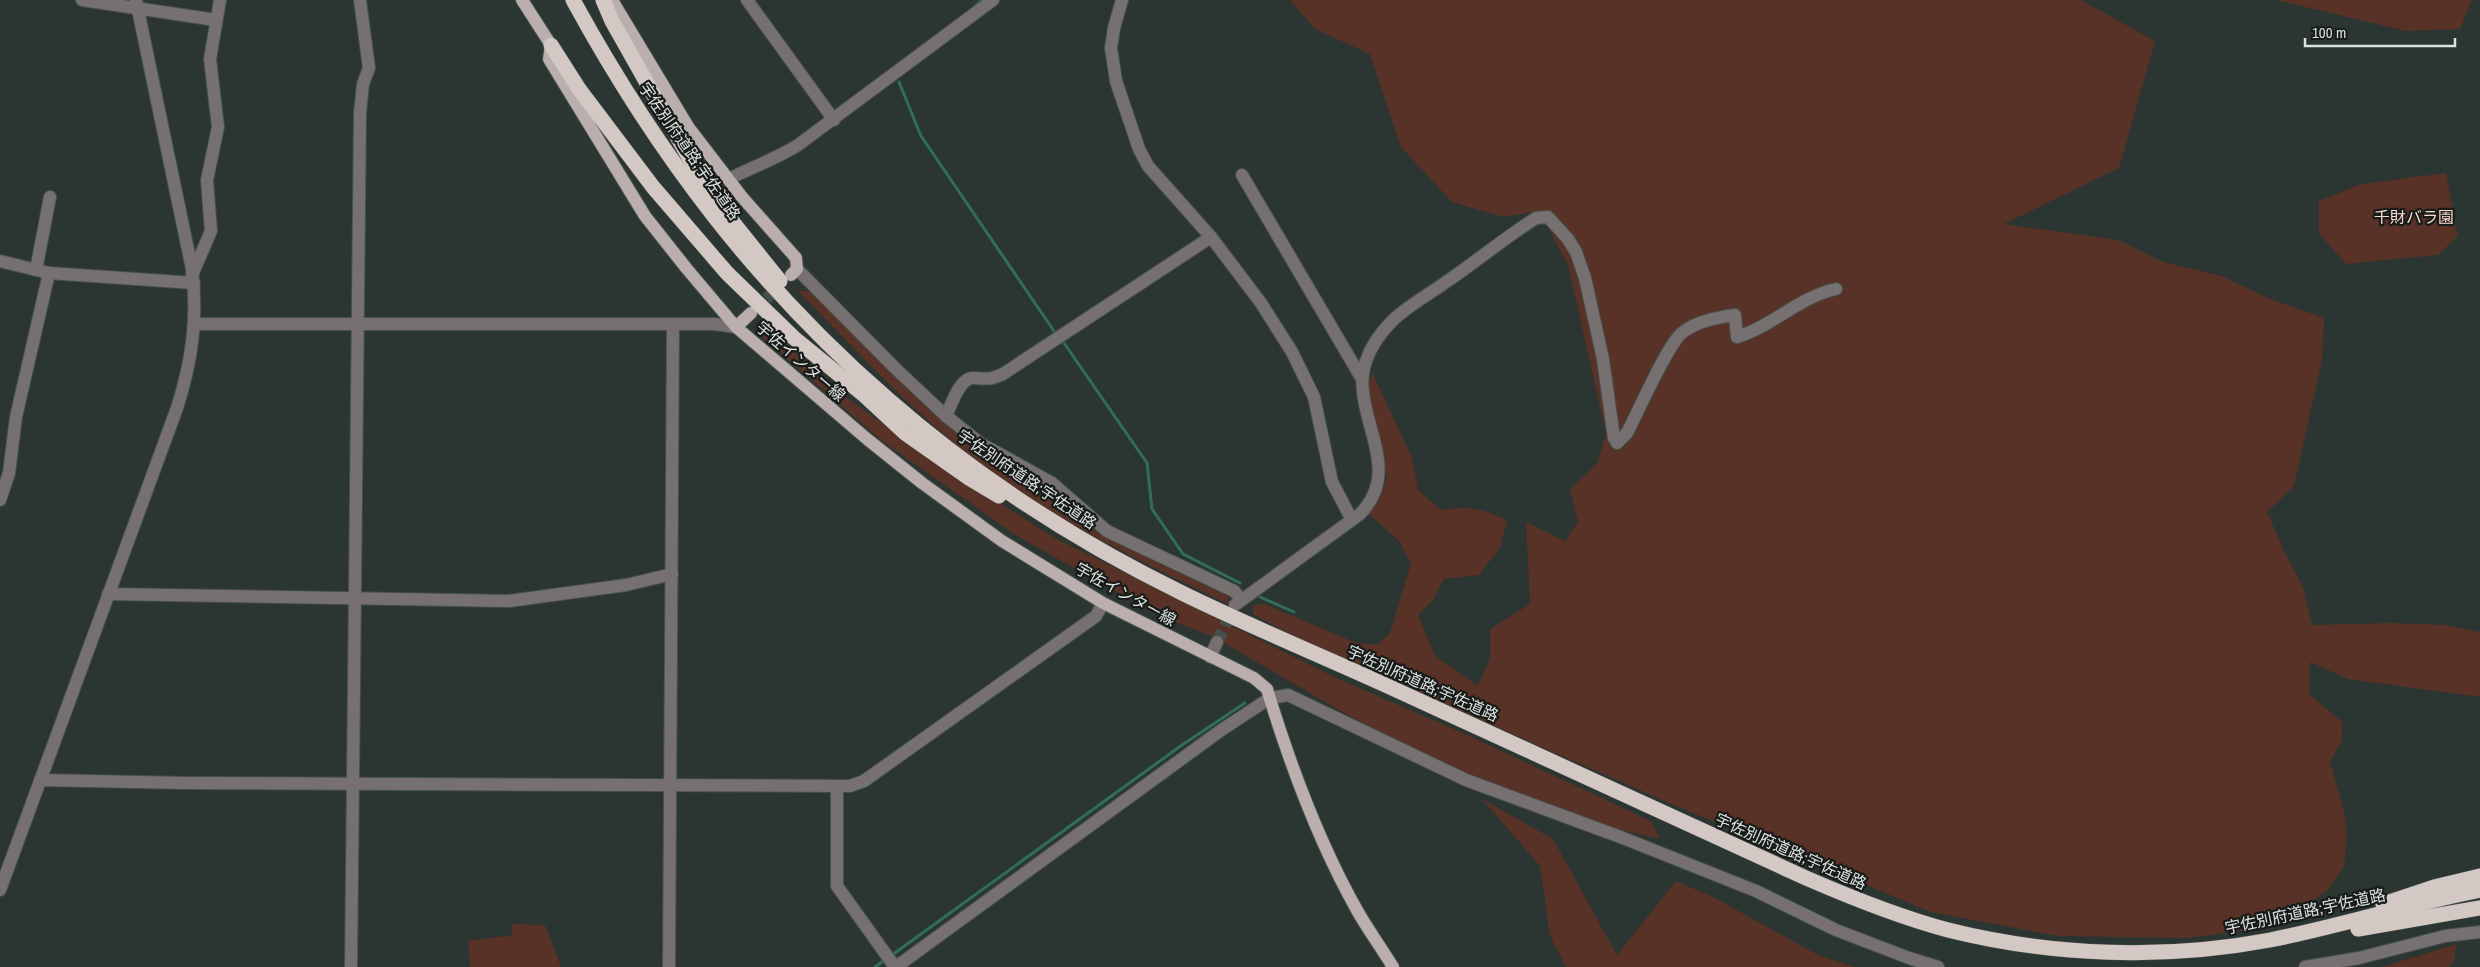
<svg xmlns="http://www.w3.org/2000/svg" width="2480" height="967" font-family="'Archivo Narrow','Noto Sans JP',sans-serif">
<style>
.green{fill:#583226}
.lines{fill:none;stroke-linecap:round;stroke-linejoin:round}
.stream{stroke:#316e57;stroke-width:3}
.minor-tunnel{stroke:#454f4b;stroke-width:12;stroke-dasharray:12 6;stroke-linecap:butt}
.major-tunnel{stroke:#454f4b;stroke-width:12;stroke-dasharray:12 6;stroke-linecap:butt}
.minor-casing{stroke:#47514d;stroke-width:14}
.major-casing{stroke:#47514d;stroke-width:14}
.highway-casing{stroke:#47514d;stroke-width:16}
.minor{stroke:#767170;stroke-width:12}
.major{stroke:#baafac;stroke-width:12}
.highway{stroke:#d4c8c4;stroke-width:15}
.labels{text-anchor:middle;stroke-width:4.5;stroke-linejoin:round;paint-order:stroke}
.street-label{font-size:16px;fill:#dbe1de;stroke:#171b19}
.park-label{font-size:16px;fill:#fbd8cd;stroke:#171b19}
</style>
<rect width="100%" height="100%" fill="#2b3531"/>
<g class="green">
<path d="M1290,0h791l74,41 -36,127 -115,56 115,16 44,22 59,14 48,23 54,19 -2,42 -28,126 -27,26 17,39 19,36 9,38 79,-2 54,2 35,7v65l-132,-18 -38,-17 -1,32 33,28v18l-12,22 13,46 4,25 -3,34 -17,24 -51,35 -89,12 -129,-2 -127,-24 -262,-109 -150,-66 -215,-96 -50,-26 -2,-10 13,-1 89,38 23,3 13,-12 21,-70 -12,-22 -30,-27 18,-35 -19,-90 4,-17 40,86 6,32 23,20c27,-4 41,-2 66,10l-7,28 -21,27 -35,4 -11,21 -15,15 17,41 43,30 12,-27v-30l40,-25 -4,-82 39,19 13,-19 -8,-33 27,-25 9,-31 -38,-168 -29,-54 -36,6 -51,-15 -51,-55 -31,-93 -55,-25z"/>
<polygon points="2277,0 2472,0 2460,29 2406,31"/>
<polygon points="2446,173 2458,236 2438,255 2346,264 2319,233 2319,201 2361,184"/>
<path d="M797,290l14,2 78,77 91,82 116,80 103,46 30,17 -1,10c-91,-44 -182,-88 -262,-151 -61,-49 -114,-107 -169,-163z"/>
<polygon points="762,323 846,397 931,459 1053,537 1336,678 1463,733 1651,821 1660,839 1528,808 1389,739 1212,636 1162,617 1015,535 881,440 763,338"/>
<polygon points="1482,799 1553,839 1617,955 1676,881 1715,898 1818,955 1855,967 1566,967 1550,936 1540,866"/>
<polygon points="511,924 545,925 561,967 470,967 468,941 512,935"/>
<polygon points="2457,944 2454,960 2449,967 2382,967"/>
</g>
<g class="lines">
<g class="stream">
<polyline points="975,6 982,0"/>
<polyline points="899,82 921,136 1056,334"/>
<polyline points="1064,343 1147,463 1152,509 1183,554 1240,583"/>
<polyline points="1260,597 1294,612"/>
<polyline points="892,955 1182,745 1245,703"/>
<polyline points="875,967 886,959"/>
</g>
<polyline class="minor-tunnel" points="1217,642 1234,607"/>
<polyline class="major-tunnel" points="753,311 782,284"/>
<g class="minor-casing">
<g id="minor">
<polyline points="82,0 216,20"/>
<polyline points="747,0 834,120"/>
<polyline points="1122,0 1114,28 1111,48 1116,81 1139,149 1148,166 1211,237 1261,303 1292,352 1314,397 1332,482 1352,520"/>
<polyline points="1242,175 1362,379"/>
<path d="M729,179c23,-12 47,-20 69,-34l195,-145"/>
<polyline points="0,261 49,273 194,283"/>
<polyline points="797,269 895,368 946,416 980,443 1052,483 1107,531 1234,591 1241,599"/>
<polyline points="36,270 50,197"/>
<polyline points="192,275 211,231 207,180 218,127 210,59 220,0"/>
<polyline points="194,324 714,324 736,327"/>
<path d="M946,416c5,-10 13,-38 27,-38 15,0 14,3 30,-4l208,-137"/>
<polyline points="0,500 9,473 16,417 49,273"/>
<polyline points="108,594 509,601 626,585 672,574"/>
<path d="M1235,605l125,-91c47,-48 -12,-101 6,-153 5,-15 16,-30 27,-41 16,-15 38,-27 56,-40 29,-20 57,-43 87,-62l12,-1 20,22 8,13 9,26 18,81 11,79 3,5 10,-10c11,-21 41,-90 56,-101 13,-10 36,-15 52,-17l2,22c36,-11 62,-40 99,-48"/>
<polyline points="1210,657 1217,642"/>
<polyline points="40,780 187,783 850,786 864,781 1096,616 1103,603"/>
<polyline points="837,787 837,886 895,967"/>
<path d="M0,890l177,-482c15,-47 21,-90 15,-139l-56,-269"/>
<polyline points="351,967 360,113 363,84 369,68 360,0"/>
<polyline points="669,967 673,326"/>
<polyline points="896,967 1220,731 1270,698 1288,695 1466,780 1623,838 1756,891 1836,930 1909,958 1938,967"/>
<polyline points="2305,967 2359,958 2445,936 2480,932"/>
</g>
</g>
<g class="major-casing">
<g id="major">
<path d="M522,0l29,45 -2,14 96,157 42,53 49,58 131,112 55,44 80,58 101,62 151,75 13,11c23,76 52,154 91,223 11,19 24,37 35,55"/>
<polyline points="612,0 689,128 742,197 796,258 797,269 791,275"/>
<polyline points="736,327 751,313"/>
</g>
</g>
<g class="highway-casing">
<g id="highway">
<path d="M573,0c84,154 184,286 317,401 87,76 188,141 292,192 65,32 133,60 199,90 142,65 283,130 425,195 46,20 93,39 142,52 104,26 217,30 322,10 71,-14 139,-36 210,-50"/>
<polyline points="603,0 612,21 691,161 727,215 780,281"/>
<polyline points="551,45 579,89 653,187 727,273 794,338 864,395 905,433 969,478 999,496"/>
<polyline points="2383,904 2434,887 2480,876"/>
<polyline points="2358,929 2480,908"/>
</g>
</g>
<use href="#minor" class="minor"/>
<use href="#major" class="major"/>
<use href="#highway" class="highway"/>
</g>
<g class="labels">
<g class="street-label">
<text transform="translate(690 151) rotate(55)" y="6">宇佐別府道路;宇佐道路</text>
<text transform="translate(801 361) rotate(41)" y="6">宇佐インター線</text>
<text transform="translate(1027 479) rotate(34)" y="6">宇佐別府道路;宇佐道路</text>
<text transform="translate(1126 594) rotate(29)" y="6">宇佐インター線</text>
<text transform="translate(1423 683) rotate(24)" y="6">宇佐別府道路;宇佐道路</text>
<text transform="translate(1791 851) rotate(24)" y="6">宇佐別府道路;宇佐道路</text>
<text transform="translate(2305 911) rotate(-12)" y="6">宇佐別府道路;宇佐道路</text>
</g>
<g class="park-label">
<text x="2414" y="223">千財バラ園</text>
</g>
</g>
<path d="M2305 38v8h150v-8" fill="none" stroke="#dbe1de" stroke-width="2.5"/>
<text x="2312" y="38" font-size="15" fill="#dbe1de" stroke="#171b19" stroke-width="4" paint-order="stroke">100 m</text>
</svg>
